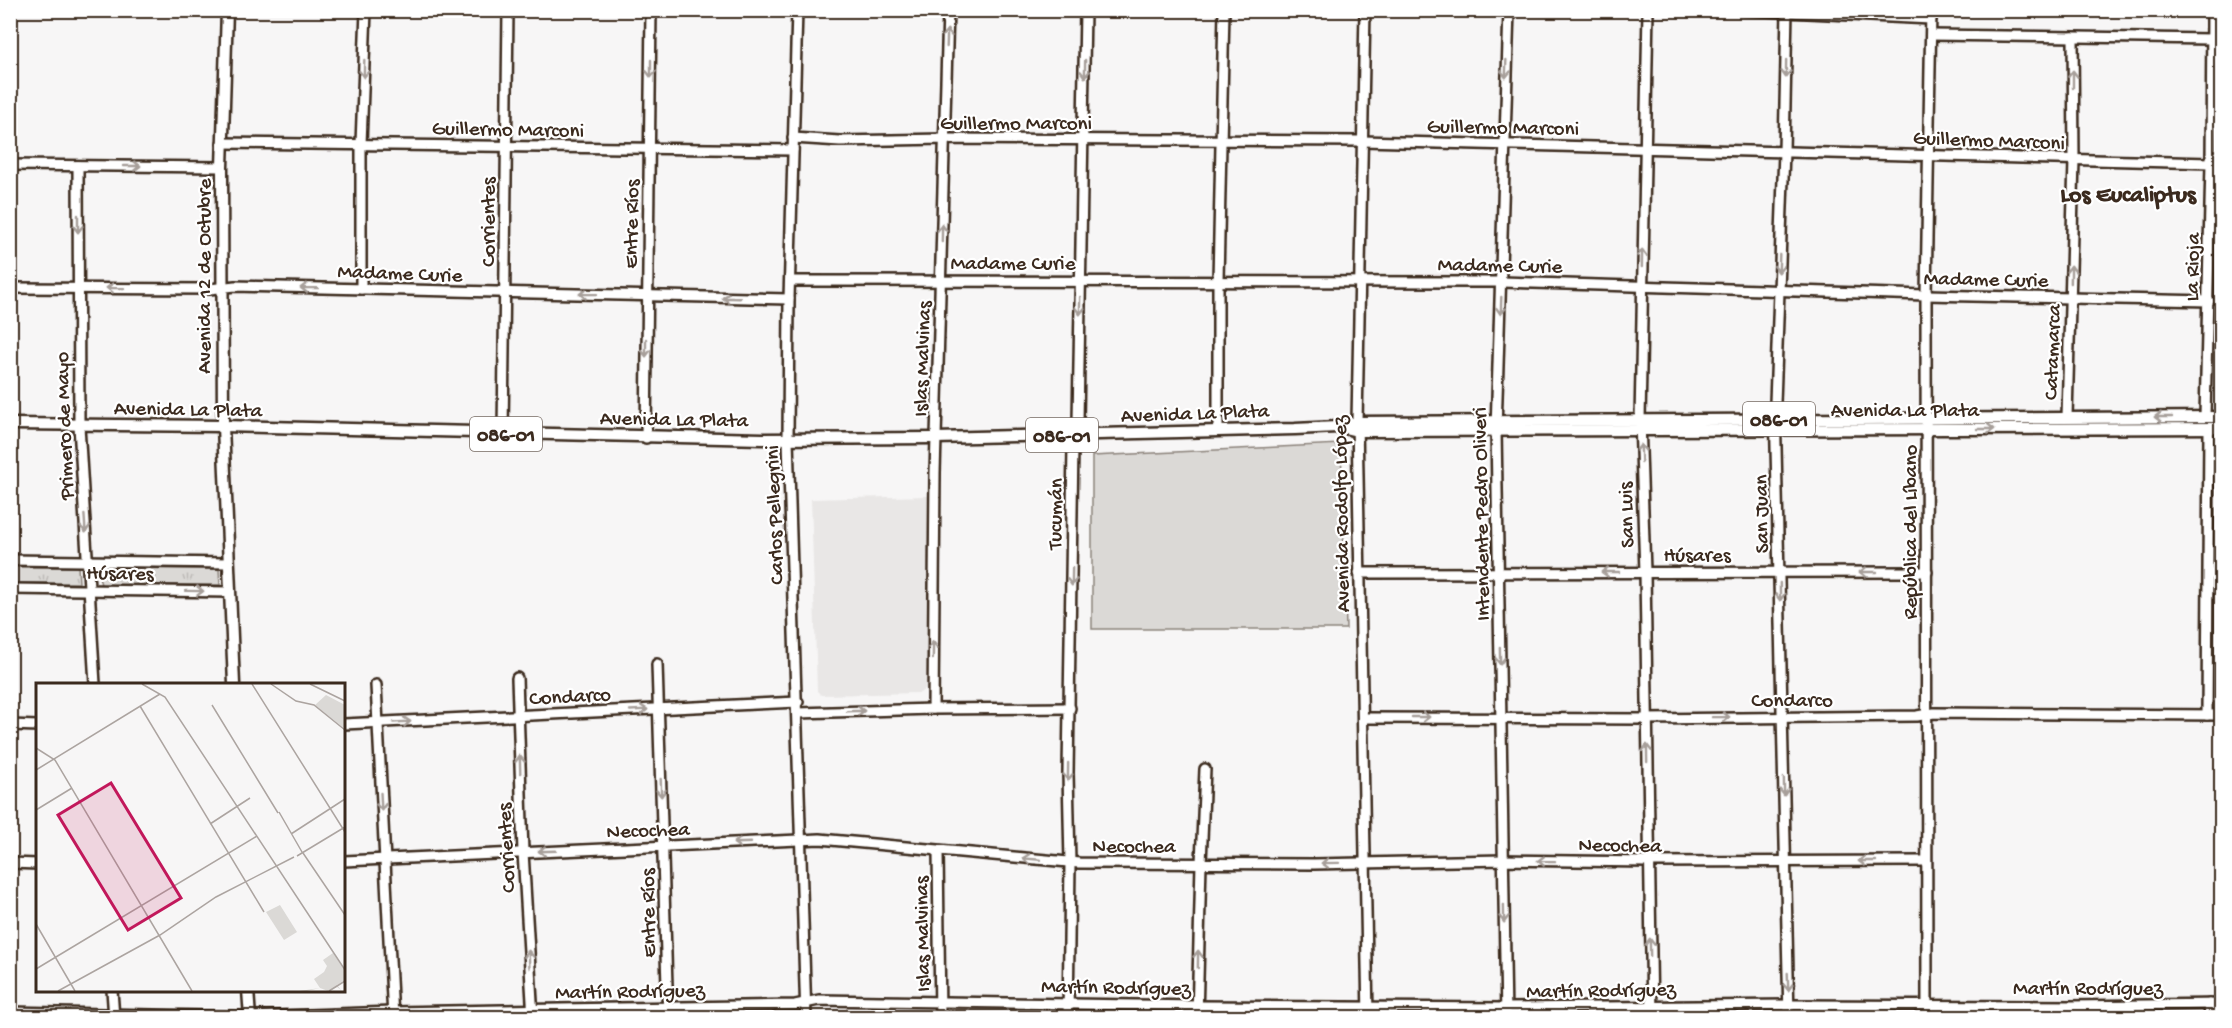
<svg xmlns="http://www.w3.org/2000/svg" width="2232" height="1028" font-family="'Gochi Hand',sans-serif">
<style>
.built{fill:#e9e7e6}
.grass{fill:#dbd9d6;stroke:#8b827a;stroke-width:1.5}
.park{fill:url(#park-tufts);stroke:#8b827a;stroke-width:1.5}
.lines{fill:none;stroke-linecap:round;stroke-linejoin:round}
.minor-casing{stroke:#3b2a1e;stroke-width:14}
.major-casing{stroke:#3b2a1e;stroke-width:15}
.minor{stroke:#fff;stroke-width:9}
.major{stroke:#fff;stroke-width:10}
.oneway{stroke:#a79f9a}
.labels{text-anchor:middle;stroke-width:4.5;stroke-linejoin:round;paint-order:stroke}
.shield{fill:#fff;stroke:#766a62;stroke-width:1.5}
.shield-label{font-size:20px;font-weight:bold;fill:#3b2a1e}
.street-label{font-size:21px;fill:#3b2a1e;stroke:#fff}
.quarter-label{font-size:24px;font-weight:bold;fill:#3b2a1e;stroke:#fff}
.inset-road{fill:none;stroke:#aca4a0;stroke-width:1.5}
.view{fill:#c2185b;fill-opacity:0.15;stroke:#c2185b;stroke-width:3}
.inset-edge{fill:none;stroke:#3b2a1e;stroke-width:3}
</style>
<defs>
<pattern id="park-tufts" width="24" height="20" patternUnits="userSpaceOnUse" patternTransform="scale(1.5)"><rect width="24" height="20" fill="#dbd9d6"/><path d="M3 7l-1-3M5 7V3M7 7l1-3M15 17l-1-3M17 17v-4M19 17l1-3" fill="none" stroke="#bdbab7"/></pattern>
</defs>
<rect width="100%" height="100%" fill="#f7f6f6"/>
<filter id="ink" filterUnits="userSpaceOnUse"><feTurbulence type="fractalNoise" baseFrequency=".0167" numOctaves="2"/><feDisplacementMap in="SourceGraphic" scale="12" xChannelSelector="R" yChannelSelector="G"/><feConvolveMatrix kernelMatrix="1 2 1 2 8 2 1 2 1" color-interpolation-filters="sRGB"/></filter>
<g filter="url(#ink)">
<polygon class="built" points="928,496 926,688 920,693 821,695 817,691 811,499"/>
<polygon class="grass" points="1341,444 1346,629 1092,629 1092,456"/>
<g class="park">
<polygon points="11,567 78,567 79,583 11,583"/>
<polygon points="97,568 219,569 220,585 101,585"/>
</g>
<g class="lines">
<g class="minor-casing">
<g id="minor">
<polyline points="797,10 789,299 788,439 806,1018"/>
<polyline points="1365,10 1357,422 1368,1018"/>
<polyline points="1648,10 1640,420 1645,572 1652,1018"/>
<polyline points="1746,10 1931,19"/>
<polyline points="1787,10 1784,151 1775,403 1789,1018"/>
<polyline points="1931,35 2211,39"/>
<polyline points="793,138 840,141 943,139 1362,141 2211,163"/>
<polyline points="222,143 793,150"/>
<polyline points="10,165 222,167"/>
<polyline points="78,166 79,426 95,684"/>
<polyline points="790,281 1502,282 1926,295 2209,301"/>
<polyline points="10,288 210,289 235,286 789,299"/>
<polyline points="361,289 361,144 366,10"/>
<polyline points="2067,417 2074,160 2073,37"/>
<polyline points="2205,417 2211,163 2212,10"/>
<polyline points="1218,431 1218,280 1224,10"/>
<polyline points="503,434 508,10"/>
<polyline points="646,438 651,10"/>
<polyline points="10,560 229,563"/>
<polyline points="1359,573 1927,572"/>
<polyline points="2209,574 2222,574"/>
<polyline points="10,589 230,592"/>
<polyline points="657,664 668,1018"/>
<polyline points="517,678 523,852 533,1018"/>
<polyline points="376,685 393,1018"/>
<polyline points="933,709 935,473 948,10"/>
<polyline points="798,713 933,709 1070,708"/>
<polyline points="2207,715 2209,428"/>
<polyline points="1363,718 1646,719 1917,716 1934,713 2222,715"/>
<polyline points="344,724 798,702"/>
<polyline points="10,725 38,726"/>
<polyline points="938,851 940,1018"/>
<polyline points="344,861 820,839 1079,863 1314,864 1503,860 1648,862 1926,861"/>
<polyline points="10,863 38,864"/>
<polyline points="112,990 114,1018"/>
<polyline points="2209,1004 2210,1018"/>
<polyline points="10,1012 250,1017 392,1012 795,1005 819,1000 1197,1006 1506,1008 1789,1005 2072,1006 2222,1004"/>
<polyline points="1068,1018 1070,863 1068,773 1073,446 1078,422 1085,10"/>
<polyline points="1197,1018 1201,863 1205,769"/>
<polyline points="1506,1018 1496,430 1509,10"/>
<polyline points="1927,1018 1926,295 1931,10"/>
</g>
</g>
<g class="major-casing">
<g id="major">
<polyline points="227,10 222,167 223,426 234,684"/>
<polyline points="10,424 223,426 763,439 936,438 1295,429 1337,427 1357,422 2222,417"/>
<polyline points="1340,427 1357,431 2222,428"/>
<polyline points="248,990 250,1018"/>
</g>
</g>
<use href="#minor" class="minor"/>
<use href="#major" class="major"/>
</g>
<defs><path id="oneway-shaft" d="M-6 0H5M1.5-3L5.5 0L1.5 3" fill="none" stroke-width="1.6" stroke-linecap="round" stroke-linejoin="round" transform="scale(1.5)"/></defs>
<g class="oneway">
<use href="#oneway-shaft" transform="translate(947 38) rotate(-88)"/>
<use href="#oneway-shaft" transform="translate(364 69) rotate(92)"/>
<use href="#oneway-shaft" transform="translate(651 69) rotate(90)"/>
<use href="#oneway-shaft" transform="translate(1085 69) rotate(91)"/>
<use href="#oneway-shaft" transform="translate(1506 69) rotate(92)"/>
<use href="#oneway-shaft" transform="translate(1786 69) rotate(91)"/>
<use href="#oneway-shaft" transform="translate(2073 79) rotate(-90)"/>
<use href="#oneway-shaft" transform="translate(132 166)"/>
<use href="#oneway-shaft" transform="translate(78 224) rotate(90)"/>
<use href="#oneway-shaft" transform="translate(942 233) rotate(-89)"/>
<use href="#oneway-shaft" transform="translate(1642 258) rotate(-89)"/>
<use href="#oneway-shaft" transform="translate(1779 264) rotate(92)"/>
<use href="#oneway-shaft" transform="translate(2071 274) rotate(-89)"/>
<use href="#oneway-shaft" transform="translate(115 288) rotate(-179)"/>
<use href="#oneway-shaft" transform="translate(309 288) rotate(-179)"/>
<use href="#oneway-shaft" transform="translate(588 294) rotate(-179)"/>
<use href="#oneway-shaft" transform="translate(731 298) rotate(-178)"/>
<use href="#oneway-shaft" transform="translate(1080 306) rotate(91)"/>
<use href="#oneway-shaft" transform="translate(1501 306) rotate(92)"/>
<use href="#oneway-shaft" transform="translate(646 348) rotate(90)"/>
<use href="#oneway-shaft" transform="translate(2163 417) rotate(-180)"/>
<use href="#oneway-shaft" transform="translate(1986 429)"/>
<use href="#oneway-shaft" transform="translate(1641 453) rotate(-92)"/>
<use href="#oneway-shaft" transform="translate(85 524) rotate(86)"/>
<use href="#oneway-shaft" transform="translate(1610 572) rotate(-180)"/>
<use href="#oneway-shaft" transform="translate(1868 572) rotate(-180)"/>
<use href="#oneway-shaft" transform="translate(1072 577) rotate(91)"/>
<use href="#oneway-shaft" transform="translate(195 591) rotate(1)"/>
<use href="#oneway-shaft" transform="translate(1780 592) rotate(89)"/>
<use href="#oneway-shaft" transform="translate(933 650) rotate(-89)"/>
<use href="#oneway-shaft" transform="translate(1500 656) rotate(89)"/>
<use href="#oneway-shaft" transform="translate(639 710) rotate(-3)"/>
<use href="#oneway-shaft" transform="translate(856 711) rotate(-2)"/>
<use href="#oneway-shaft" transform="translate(1421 717)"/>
<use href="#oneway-shaft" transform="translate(1721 717) rotate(-1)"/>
<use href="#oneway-shaft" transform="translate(402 722) rotate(-3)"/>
<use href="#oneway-shaft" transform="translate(1647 753) rotate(-91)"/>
<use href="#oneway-shaft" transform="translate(520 764) rotate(-92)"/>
<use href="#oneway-shaft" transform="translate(1068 772) rotate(91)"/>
<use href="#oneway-shaft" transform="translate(1784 787) rotate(89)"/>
<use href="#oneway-shaft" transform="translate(661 788) rotate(88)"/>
<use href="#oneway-shaft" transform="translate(381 802) rotate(87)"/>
<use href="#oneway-shaft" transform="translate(742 843) rotate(178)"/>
<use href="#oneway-shaft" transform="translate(547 851) rotate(178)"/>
<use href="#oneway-shaft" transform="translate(1031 859) rotate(-175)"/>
<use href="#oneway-shaft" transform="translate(1546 861) rotate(-179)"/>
<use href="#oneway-shaft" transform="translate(1867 861) rotate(180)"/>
<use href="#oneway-shaft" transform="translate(1330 863) rotate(179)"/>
<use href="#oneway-shaft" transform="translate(1504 914) rotate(89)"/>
<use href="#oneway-shaft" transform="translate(1650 947) rotate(-91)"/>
<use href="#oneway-shaft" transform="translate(529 959) rotate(-93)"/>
<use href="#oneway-shaft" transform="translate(1198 959) rotate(-89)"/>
<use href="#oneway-shaft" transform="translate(1788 982) rotate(88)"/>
</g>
</g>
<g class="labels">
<g class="shield">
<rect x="1743" y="402" width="72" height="34" rx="4.5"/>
<rect x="470" y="417" width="72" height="34" rx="4.5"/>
<rect x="1026" y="418" width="72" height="34" rx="4.5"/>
</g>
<g class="shield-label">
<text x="1779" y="426">086-01</text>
<text x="506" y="441">086-01</text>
<text x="1062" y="442">086-01</text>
</g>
<g class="street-label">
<text x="1016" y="129">Guillermo Marconi</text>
<text transform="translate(1503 126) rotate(1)" y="7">Guillermo Marconi</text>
<text transform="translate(508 128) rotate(1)" y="7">Guillermo Marconi</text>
<text transform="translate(1989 139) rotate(2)" y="7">Guillermo Marconi</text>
<text transform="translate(487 222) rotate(-90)" y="7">Corrientes</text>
<text transform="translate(630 224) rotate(-89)" y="7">Entre Ríos</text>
<text x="1013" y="269">Madame Curie</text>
<text transform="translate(1500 264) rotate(1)" y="7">Madame Curie</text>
<text transform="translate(2191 267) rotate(-89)" y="7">La Rioja</text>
<text transform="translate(400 272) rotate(2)" y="7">Madame Curie</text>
<text transform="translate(203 276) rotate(-90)" y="7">Avenida 12 de Octubre</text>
<text transform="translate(1986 278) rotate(1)" y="7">Madame Curie</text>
<text transform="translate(2051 352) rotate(-88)" y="7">Catamarca</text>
<text transform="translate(921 359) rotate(-88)" y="7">Islas Malvinas</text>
<text transform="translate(188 408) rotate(1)" y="7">Avenida La Plata</text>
<text x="1905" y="416">Avenida La Plata</text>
<text transform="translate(1195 412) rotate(-2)" y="7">Avenida La Plata</text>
<text transform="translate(674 418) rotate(1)" y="7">Avenida La Plata</text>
<text transform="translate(63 426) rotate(-92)" y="7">Primero de Mayo</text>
<text transform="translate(1054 514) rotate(-89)" y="7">Tucumán</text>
<text transform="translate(1340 514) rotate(-91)" y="7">Avenida Rodolfo López</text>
<text transform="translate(1480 514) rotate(-91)" y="7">Intendente Pedro Oliveri</text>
<text transform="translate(1760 514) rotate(-91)" y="7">San Juan</text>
<text transform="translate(773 515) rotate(-92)" y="7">Carlos Pellegrini</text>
<text transform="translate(1625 515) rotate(-92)" y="7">San Luis</text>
<text transform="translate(1909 532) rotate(-90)" y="7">República del Líbano</text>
<text x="1697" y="561">Húsares</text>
<text transform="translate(120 572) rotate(1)" y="7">Húsares</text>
<text transform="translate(570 695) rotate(-3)" y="7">Condarco</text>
<text x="1792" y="706">Condarco</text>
<text transform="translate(648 829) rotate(-2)" y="7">Necochea</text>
<text transform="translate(1620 844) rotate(1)" y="7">Necochea</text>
<text x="1134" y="852">Necochea</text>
<text transform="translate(505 848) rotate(-93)" y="7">Corrientes</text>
<text transform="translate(647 913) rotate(-91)" y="7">Entre Ríos</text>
<text transform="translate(921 934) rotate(-91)" y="7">Islas Malvinas</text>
<text transform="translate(1116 986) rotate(1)" y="7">Martín Rodríguez</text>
<text x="2088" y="994">Martín Rodríguez</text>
<text transform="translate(1601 989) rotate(-1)" y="7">Martín Rodríguez</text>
<text transform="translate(630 990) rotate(-1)" y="7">Martín Rodríguez</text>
</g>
<g class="quarter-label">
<text x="2128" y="201">Los Eucaliptus</text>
</g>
</g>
<g transform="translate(36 683)">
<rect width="309" height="309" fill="#f7f6f6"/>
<path d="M290,12l19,10v24l-30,-24z" fill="#dbd9d6"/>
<path d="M244,222l17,27 -13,8 -18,-28zM297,270l12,18v9l-8,5 4,5 -4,-3 -9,4 -8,-3 -13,3h-8l21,-3 -6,-9 10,-7 3,-6 -4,-6z" fill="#dbd9d6"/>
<path class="inset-road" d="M106,1l23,13 180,273M216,1l93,148M235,1l25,17 18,4 31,25M274,1l35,17M176,22l66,108M104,23l124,206M0,65l19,12 137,231M0,87l124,-76M0,127l36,-22M243,129l23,40M174,141l40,-26M255,151l54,-35M267,170l42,62M261,173l48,-29M0,241l39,67M0,286l221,-133M22,308l102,-56 56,-38 78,-40M293,308l16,-10"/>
<path class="view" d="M75,100l70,115 -53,32 -70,-115z"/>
<rect width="309" height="309" class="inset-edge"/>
</g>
<rect width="2232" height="1028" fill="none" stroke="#fff" stroke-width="36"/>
<rect x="18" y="18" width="2196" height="992" fill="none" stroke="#3b2a1e" stroke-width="2" filter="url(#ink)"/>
</svg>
